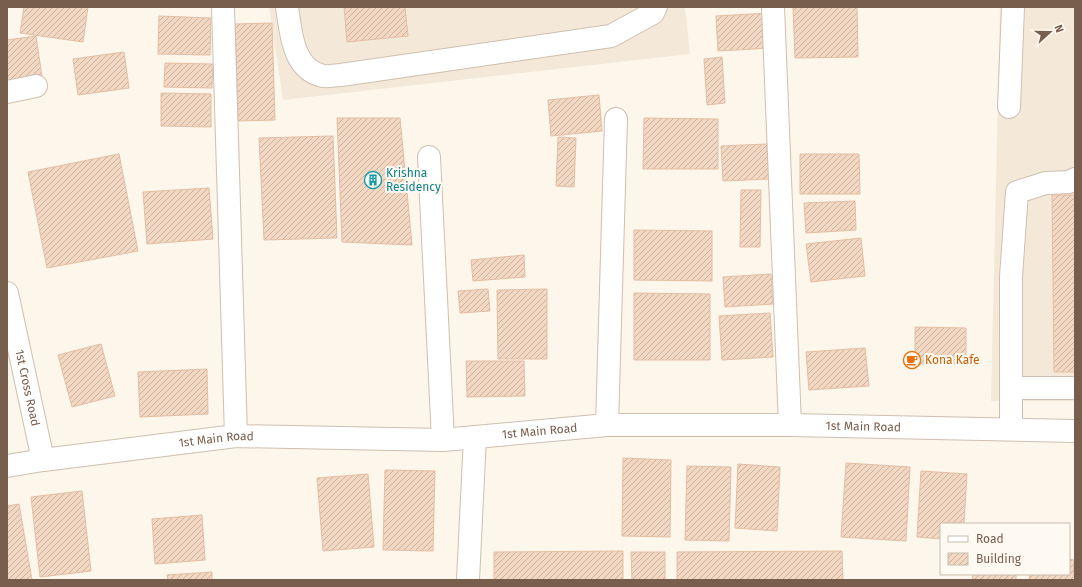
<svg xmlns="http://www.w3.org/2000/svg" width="1082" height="587" font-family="'Fira Sans',sans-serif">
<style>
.residential{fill:#f4e9d9}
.building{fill:url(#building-hatch);stroke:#e4bea3}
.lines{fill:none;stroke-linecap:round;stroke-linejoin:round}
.minor-casing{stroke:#cfbfaf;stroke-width:24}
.minor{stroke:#fff;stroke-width:22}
.labels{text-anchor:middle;stroke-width:4;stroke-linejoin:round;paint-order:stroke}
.culture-label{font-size:12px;fill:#0d838f;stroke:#fffaf1;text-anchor:start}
.food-label{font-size:12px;fill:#c56008;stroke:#fffaf1;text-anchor:start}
.street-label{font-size:12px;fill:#785e4d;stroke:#fffaf1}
</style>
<defs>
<pattern id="building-hatch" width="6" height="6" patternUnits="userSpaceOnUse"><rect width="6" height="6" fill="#f2d7c2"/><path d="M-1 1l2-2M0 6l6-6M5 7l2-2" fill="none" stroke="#c9b2a0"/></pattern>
</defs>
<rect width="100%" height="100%" fill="#fcf6eb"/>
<g class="residential">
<polygon points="269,7 685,7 690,54 283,100"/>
<polygon points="1000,7 1075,7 1075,401 991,401"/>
</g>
<g class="building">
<polygon points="24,7 88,7 83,42 20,33"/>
<polygon points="344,7 405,7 408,36 347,42"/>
<polygon points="793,7 857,7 858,57 795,58"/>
<polygon points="769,13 771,48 718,51 716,16"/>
<polygon points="159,16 211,18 210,55 158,54"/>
<polygon points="272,23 275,120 238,121 235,24"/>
<polygon points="36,36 42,77 7,82 7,40"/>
<polygon points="124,52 129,88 78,95 73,59"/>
<polygon points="722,57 725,103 707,105 704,59"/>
<polygon points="165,63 213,64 212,88 164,87"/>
<polygon points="161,93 211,94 211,127 161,126"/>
<polygon points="599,95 602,131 551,136 548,100"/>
<polygon points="337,118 400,118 412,245 342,242"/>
<polygon points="644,118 718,119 718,169 643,169"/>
<polygon points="333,136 337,238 264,240 259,138"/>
<polygon points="558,137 576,138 574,187 556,186"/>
<polygon points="767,144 769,179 723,181 721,146"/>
<polygon points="119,154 138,251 47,268 28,172"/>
<polygon points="800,154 859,154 860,194 800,194"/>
<polygon points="209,188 213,239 147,244 143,192"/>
<polygon points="741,190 761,190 760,247 740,247"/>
<polygon points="1052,195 1075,195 1075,372 1054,372"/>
<polygon points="855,201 856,230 806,233 804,203"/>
<polygon points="634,230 712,231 712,281 634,280"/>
<polygon points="861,238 865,276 811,282 806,244"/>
<polygon points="524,255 525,277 473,281 471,260"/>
<polygon points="771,274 773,304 725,307 723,277"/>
<polygon points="488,289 490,311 460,313 458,291"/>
<polygon points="547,289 547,359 498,359 497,290"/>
<polygon points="634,293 710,294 710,360 634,360"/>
<polygon points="770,313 773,357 722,360 719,316"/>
<polygon points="915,327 966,328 966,364 915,364"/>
<polygon points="101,344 115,396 72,407 58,355"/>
<polygon points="865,348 869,386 809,390 806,352"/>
<polygon points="466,361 524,361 525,396 467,397"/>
<polygon points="207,369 208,414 140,417 138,372"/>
<polygon points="623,458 671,460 670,537 622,536"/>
<polygon points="846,463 910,467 906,541 841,537"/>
<polygon points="738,464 780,467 777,531 735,528"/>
<polygon points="687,466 731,467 729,541 685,540"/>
<polygon points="385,470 435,471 433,551 383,550"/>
<polygon points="921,471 967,474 964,524 941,524 941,539 917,537"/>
<polygon points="368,474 374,547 323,551 317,478"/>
<polygon points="82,491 91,571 40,577 31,497"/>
<polygon points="19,504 32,580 7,580 7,506"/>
<polygon points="202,515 205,560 155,564 152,519"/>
<polygon points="623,551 623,580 494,580 494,552"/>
<polygon points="842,551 843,580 677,580 677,552"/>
<polygon points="631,552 665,552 665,580 632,580"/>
<polygon points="1069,559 1074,560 1073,580 1029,580 1030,574 1069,574"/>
<polygon points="212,572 212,580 168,580 167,575"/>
<polygon points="973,574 1016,574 1016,580 972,580"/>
</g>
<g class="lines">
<g class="minor-casing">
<g id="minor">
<polyline points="223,7 236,436"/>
<path d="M287,7c4,25 5,62 36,69 5,1 12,-1 18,-1l270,-39 42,-23 3,-6"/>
<polyline points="773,7 790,425"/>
<polyline points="7,92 36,86"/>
<polyline points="1009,107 1013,7"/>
<polyline points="429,157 443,440"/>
<path id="s1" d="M7,293l36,167"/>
<polyline points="1011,388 1075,388"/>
<polyline points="607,425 616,119"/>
<polyline points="1011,429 1011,277 1017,192 1046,183 1069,182 1075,179"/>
<path id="s2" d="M7,466l36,-6 193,-24 207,4 164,-15h183l285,6"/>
<polyline points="468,580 475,437"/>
</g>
</g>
<use href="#minor" class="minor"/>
</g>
<defs>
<g id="building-ring" transform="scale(0.9)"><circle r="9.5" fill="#fffaf1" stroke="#0f9aa8" stroke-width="1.5"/><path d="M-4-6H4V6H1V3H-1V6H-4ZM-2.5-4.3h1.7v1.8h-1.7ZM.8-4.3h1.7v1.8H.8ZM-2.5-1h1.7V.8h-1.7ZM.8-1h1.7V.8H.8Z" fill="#0f9aa8"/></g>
<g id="cafe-ring" transform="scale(0.9)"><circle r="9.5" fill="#fffaf1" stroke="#e8710a" stroke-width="1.5"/><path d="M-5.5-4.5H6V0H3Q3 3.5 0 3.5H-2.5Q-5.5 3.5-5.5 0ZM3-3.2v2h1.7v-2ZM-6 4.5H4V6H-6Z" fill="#e8710a"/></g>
</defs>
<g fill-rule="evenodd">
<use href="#building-ring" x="373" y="180"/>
<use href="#cafe-ring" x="912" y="360"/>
</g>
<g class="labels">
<g class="culture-label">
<text x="386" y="177">Krishna<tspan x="386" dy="14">Residency</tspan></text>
</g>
<g class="food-label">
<text x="925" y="364">Kona Kafe</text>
</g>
<g class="street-label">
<text dy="4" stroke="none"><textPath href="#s1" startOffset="97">1st Cross Road</textPath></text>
<text dy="4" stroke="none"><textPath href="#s2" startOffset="859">1st Main Road</textPath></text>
<text dy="4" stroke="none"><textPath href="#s2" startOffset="535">1st Main Road</textPath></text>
<text dy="4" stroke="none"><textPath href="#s2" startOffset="211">1st Main Road</textPath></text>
</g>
</g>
<rect width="1082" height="587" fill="none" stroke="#785e4d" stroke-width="16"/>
<rect x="940" y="523" width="130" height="52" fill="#fffaf1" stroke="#c9bcaf"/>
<rect x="948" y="536" width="20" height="6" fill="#ffffff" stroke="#c9bcaf"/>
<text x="976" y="543" font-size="12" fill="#785e4d">Road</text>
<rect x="948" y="553" width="20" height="12" fill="url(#building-hatch)" stroke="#c9bcaf"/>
<text x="976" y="563" font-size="12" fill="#785e4d">Building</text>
<g transform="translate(1050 32) rotate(69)" stroke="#fffaf1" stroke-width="3" paint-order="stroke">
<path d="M0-3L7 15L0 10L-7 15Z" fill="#785e4d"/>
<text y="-6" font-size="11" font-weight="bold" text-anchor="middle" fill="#785e4d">N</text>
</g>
</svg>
